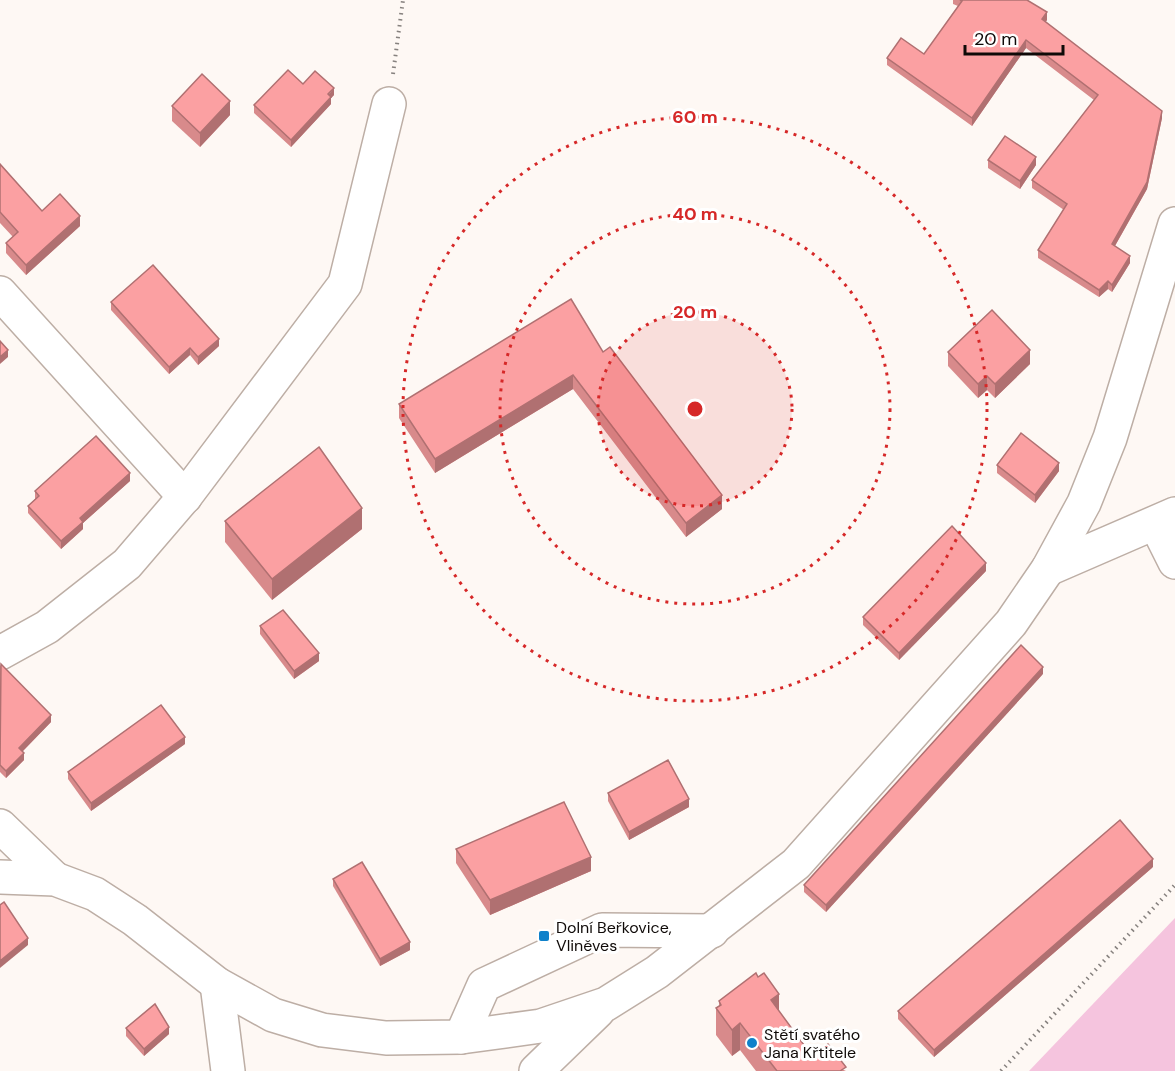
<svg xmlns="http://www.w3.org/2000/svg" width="1175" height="1071" font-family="'DM Sans',sans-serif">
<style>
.water{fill:#f5c4de}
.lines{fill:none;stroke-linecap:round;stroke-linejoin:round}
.minor-casing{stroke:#bdaea5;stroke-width:36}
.path{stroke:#86817e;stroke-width:4;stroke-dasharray:1.5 4.5;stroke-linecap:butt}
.minor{stroke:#fff;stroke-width:33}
.wall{fill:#d88a8b}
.shaded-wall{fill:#b07071}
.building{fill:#fba0a2;stroke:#b07071;stroke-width:1.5}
.ring{fill:none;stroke:#d62828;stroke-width:3;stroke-dasharray:3 6}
.poi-dot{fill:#0f81ca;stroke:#fff;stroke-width:2}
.labels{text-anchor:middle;stroke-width:6;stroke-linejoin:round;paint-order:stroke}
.poi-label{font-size:16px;fill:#0f0a08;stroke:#fff;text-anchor:start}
.centre{fill:#d62828;stroke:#fff;stroke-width:3}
.ring-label{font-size:18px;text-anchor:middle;font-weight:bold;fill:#d62828;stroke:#fff;stroke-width:6;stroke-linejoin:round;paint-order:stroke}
</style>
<rect width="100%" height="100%" fill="#fef8f4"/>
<polygon class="water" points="1175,918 1175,1071 1029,1071"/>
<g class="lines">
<g class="minor-casing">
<g id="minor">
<polyline points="0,293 185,497"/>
<polyline points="1156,524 1175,562"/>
<polyline points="1048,569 1175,514"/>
<polyline points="0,653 47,627 127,564 187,494 345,284 389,104"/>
<polyline points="0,826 55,879"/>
<polyline points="0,877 55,879 95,894 135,920 217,984 273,1015 322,1030 386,1038 461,1037 541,1026 606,1004 657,972 796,864 1011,623 1048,569 1084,503 1110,438 1175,224"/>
<polyline points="217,984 228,1071"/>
<polyline points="461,1037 484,985 602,930 712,931"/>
<polyline points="536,1071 598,1011"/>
</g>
</g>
<g class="path">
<polyline points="393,74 403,0"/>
<polyline points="1001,1071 1175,885"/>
</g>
<use href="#minor" class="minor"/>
</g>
<g class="wall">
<polygon points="953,0 1027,0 1047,20 1045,22 1162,118 1147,189 1115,246 1130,263 1112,292 1108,289 1099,297 1038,258 1038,250 1064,210 1032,188 1032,180 1094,100 1026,48 972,126 887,65 887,58 924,54 958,6 953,4"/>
<polygon points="303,84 334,95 331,98 331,104 291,147 254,113 254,105"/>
<polygon points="172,106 230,115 200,147 172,121"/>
<polygon points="988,160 1036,165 1020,189 988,168"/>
<polygon points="0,164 42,211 80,226 26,275 6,253 6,243 13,237 0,223"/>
<polygon points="111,302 219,346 198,365 190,355 169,374 111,310"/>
<polygon points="603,352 722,509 686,537 573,389 435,473 399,418 399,404"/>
<polygon points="948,352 1030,364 995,398 987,390 978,398 948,366"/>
<polygon points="997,465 1059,471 1035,503 997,473"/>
<polygon points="130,481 83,523 83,529 61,549 28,513 28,506 35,499 35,491"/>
<polygon points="225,521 362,529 272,600 225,542"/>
<polygon points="986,571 899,660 863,625 863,617"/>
<polygon points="260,626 319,661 294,679 260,634"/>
<polygon points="0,665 51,722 22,752 24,760 6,778 0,772"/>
<polygon points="1043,674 826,912 804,892 804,885"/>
<polygon points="185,744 91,811 68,779 68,772"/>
<polygon points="608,793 689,807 629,840 608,801"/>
<polygon points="456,849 591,871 490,915 456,863"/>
<polygon points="1153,867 934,1057 898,1019 898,1011"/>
<polygon points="333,879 410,950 380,966 333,886"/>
<polygon points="758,977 779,1012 812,1056 846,1071 756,1071 740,1050 732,1056 716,1035 716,1008 719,1006 719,1001"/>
<polygon points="126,1028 169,1034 144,1056 126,1036"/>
</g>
<g class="shaded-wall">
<polygon points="1047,12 1047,20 1042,27 1042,19"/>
<polygon points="1026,40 1026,48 972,126 972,118"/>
<polygon points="334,88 334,95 331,98 331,104 291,147 291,140"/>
<polygon points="230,101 230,115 200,147 200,133"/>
<polygon points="1162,111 1162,118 1147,189 1112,251 1112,244"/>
<polygon points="1036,157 1036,165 1020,189 1020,181"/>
<polygon points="80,216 80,226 26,275 26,265"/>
<polygon points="1130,256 1130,263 1112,292 1112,285"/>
<polygon points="1108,281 1108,289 1099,297 1099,290"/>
<polygon points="219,339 219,346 198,365 198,357"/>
<polygon points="190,348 190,355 169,374 169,367"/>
<polygon points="8,350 8,357 0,364 0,357"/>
<polygon points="1030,350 1030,364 995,398 995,384"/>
<polygon points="573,375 573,389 435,473 435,459"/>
<polygon points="987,376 987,390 978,398 978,384"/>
<polygon points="1059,463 1059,471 1035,503 1035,495"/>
<polygon points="130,473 130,481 83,523 83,529 61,549 61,541 80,518"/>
<polygon points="722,495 722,509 686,537 686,523"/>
<polygon points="362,508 362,529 272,600 272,579"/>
<polygon points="986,563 986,571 899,660 899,653"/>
<polygon points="319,653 319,661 294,679 294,671"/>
<polygon points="1043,667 1043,674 826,912 826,905"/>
<polygon points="51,715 51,722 19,755 19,748"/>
<polygon points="185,737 185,744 91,811 91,803"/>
<polygon points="24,753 24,760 6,778 6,771"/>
<polygon points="689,799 689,807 629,840 629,832"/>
<polygon points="591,857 591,871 490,915 490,900"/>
<polygon points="1153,859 1153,867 934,1057 934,1050"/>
<polygon points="28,938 28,945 0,968 0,961"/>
<polygon points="410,942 410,950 380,966 380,959"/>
<polygon points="779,994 779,1021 771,1000"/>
<polygon points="740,1023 740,1050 732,1056 732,1030"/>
<polygon points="169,1027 169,1034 144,1056 144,1049"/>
</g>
<g class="building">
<polygon points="960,0 1027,0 1047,12 1042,19 1162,111 1147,182 1112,244 1130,256 1112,285 1108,281 1099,290 1038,250 1067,204 1032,180 1098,95 1026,40 972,118 887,58 901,38 924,54 962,1"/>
<polygon points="288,70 303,84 315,71 334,88 328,94 331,97 291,140 254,105"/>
<polygon points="202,74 230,101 200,133 172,106"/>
<polygon points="1005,136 1036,157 1020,181 988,160"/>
<polygon points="0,164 42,211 60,194 80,216 26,265 6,243 18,232 0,212"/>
<polygon points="153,265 219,339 198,357 190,348 169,367 111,302"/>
<polygon points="571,299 603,352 610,347 722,495 686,523 573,375 435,459 399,404"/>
<polygon points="992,310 1030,350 995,384 987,376 978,384 948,352"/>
<polygon points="0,341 8,350 0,357"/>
<polygon points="1021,433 1059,463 1035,495 997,465"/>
<polygon points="96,436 130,473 80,518 83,522 61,541 28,506 39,496 35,491"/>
<polygon points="319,447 362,508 272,579 225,521"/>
<polygon points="952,526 986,563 899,653 863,617"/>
<polygon points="283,610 319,653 294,671 260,626"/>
<polygon points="1021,645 1043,667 826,905 804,885"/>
<polygon points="1,664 51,715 19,748 24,753 6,771 0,765"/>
<polygon points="161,705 185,737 91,803 68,772"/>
<polygon points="668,760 689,799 629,832 608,793"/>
<polygon points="564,802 591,857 490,900 456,849"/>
<polygon points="1120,820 1153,859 934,1050 898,1011"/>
<polygon points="362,862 410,942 380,959 333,879"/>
<polygon points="4,902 28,938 0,961 0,905"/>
<polygon points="756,973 758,977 764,973 779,994 771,1000 812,1056 828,1044 846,1067 840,1071 777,1071 740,1023 732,1030 716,1008 721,1005 719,1001"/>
<polygon points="155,1004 169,1027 144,1049 126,1028"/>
</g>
<circle cx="695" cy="409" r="97" fill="#d62828" fill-opacity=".12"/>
<g class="ring">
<circle cx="695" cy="409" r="97"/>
<circle cx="695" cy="409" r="195"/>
<circle cx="695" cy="409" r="292"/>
</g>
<g class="poi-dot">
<rect x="538" y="930" width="12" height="12" rx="3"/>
<circle cx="752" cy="1043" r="6"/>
</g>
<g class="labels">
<g class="poi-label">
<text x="556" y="933">Dolní Beřkovice,<tspan x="556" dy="18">Vliněves</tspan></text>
<text x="764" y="1040">Stětí svatého<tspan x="764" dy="18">Jana Křtitele</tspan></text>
</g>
</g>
<circle cx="695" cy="409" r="9" class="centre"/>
<g class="ring-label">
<text x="695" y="123">60 m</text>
<text x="695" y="220">40 m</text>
<text x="695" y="318">20 m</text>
</g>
<path d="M965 45v9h98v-9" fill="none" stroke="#0f0a08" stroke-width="3"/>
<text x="974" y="45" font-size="18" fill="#0f0a08" stroke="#ffffff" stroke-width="4.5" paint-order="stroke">20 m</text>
</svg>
